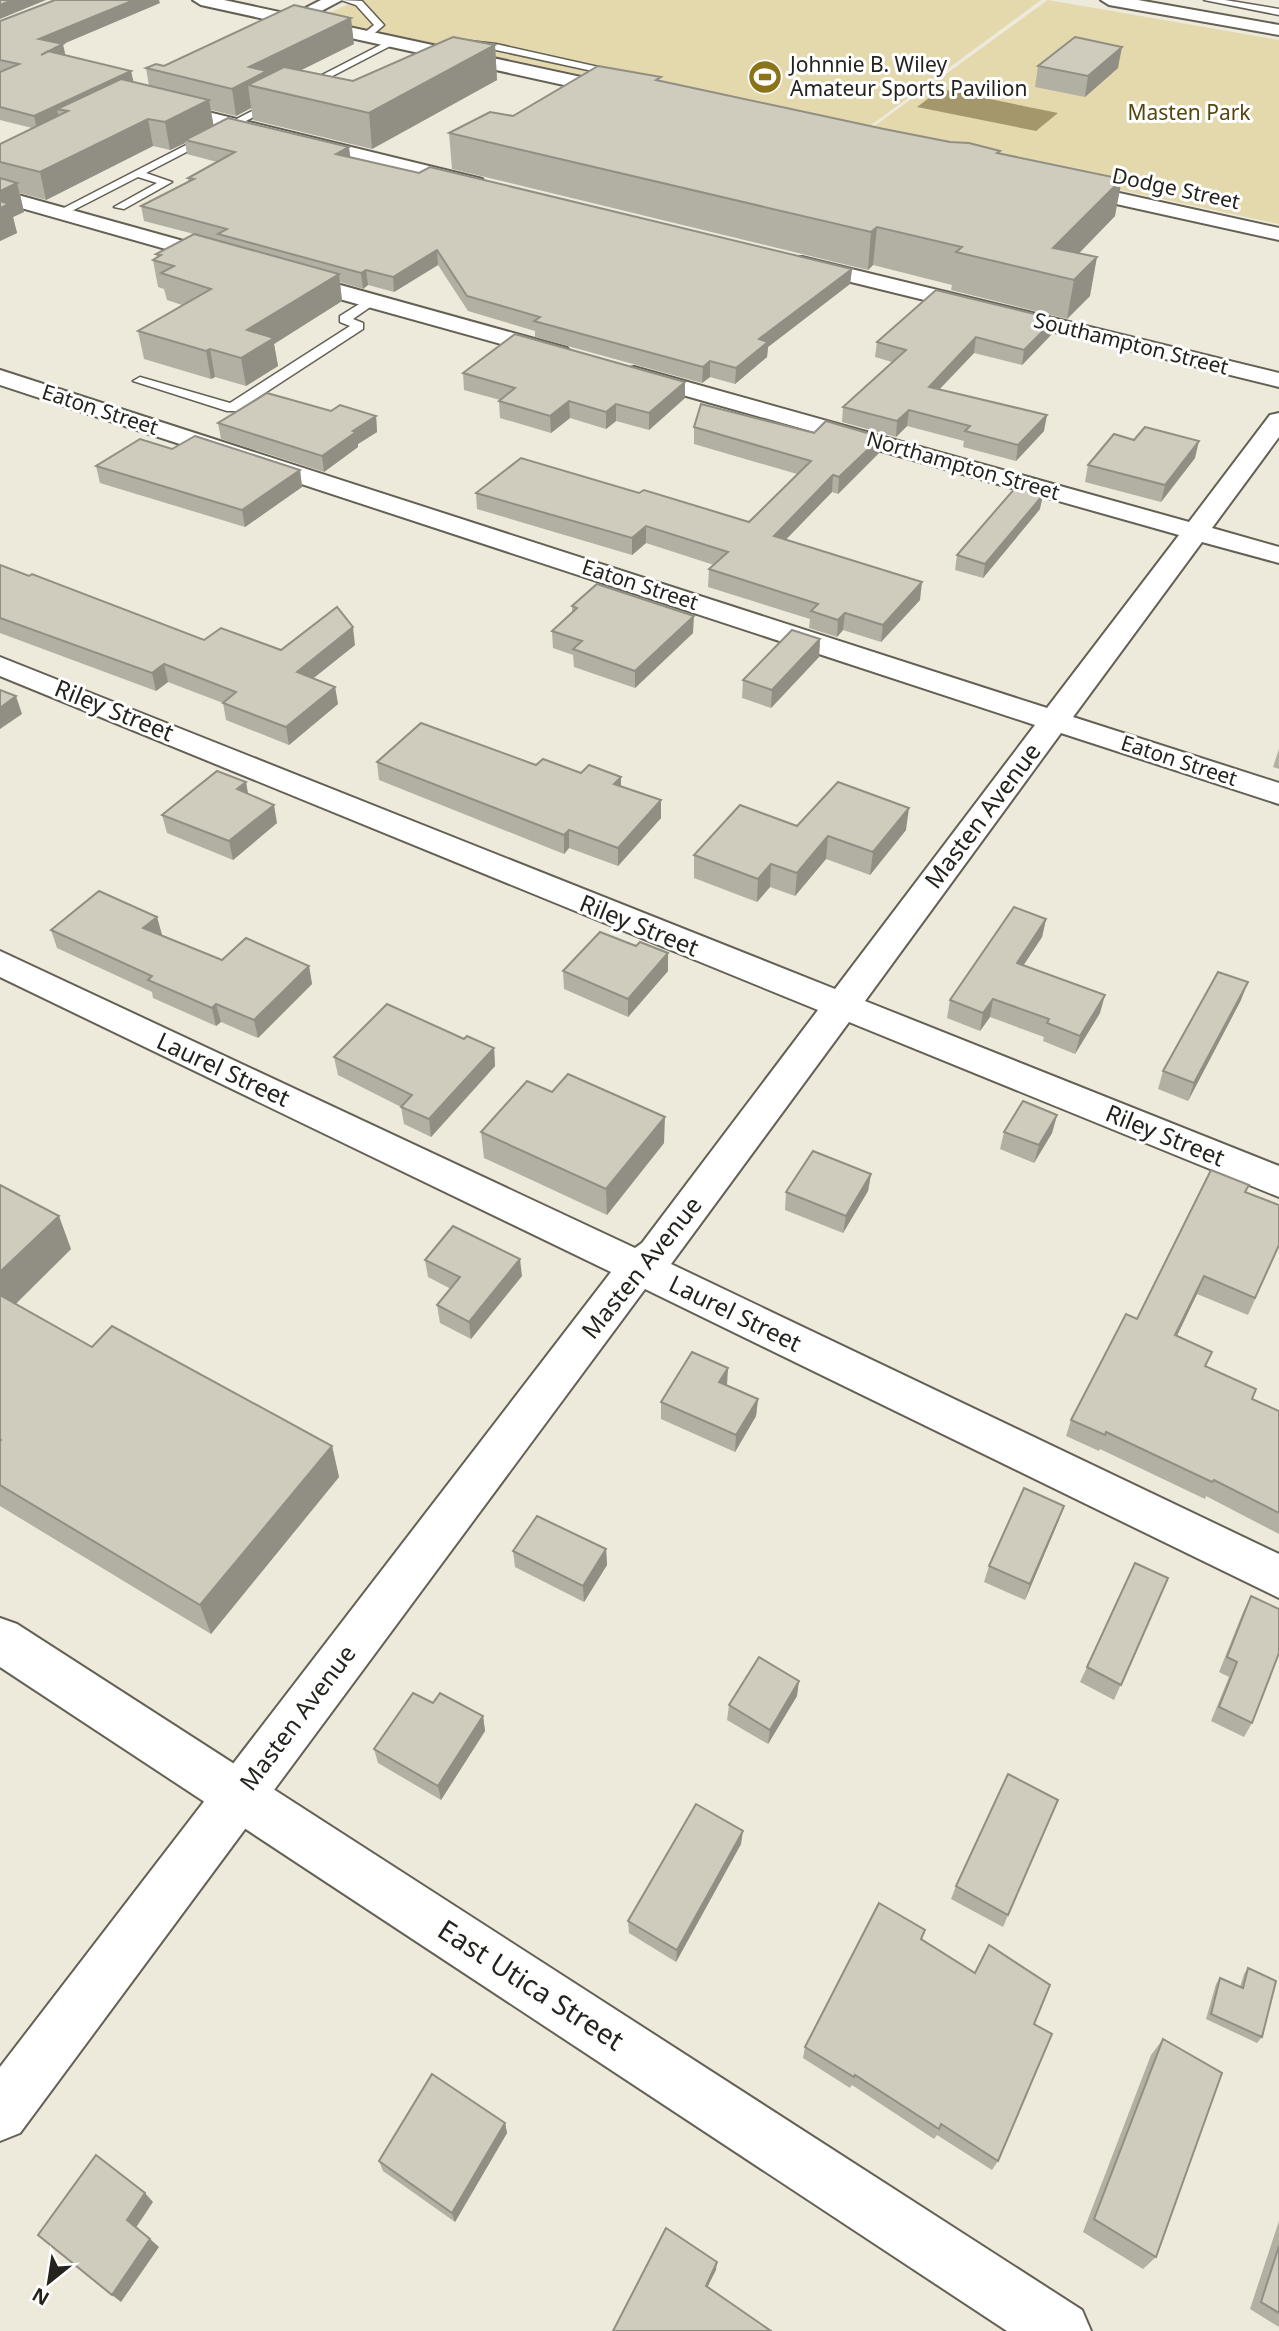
<svg xmlns="http://www.w3.org/2000/svg" width="1279" height="2331" font-family="'Noto Sans',sans-serif">
<style>
.green{fill:#e4d8ad}
.water{fill:#a4976b}
.lines{fill:none;stroke-linecap:round;stroke-linejoin:round}
.lane-casing{stroke:#646054;stroke-width:3}
.street-casing{stroke:#646054;stroke-width:4}
.secondary-casing{stroke:#646054;stroke-width:4}
.lane{fill:#fff;fill-rule:evenodd}
.street{fill:#fff;fill-rule:evenodd}
.secondary{fill:#fff;fill-rule:evenodd}
.wall{fill:#b2afa3}
.shaded-wall{fill:#918e84}
.building{fill:#cfcbbd;stroke:#918e84;stroke-width:2}
.labels{text-anchor:middle;stroke-width:6;stroke-linejoin:round;paint-order:stroke}
.far-poi-label{font-size:21px;fill:#24231d;stroke:#fff;text-anchor:start}
.far-park-label{font-size:21px;fill:#55460e;stroke:#fff}
.far-street-label{font-size:21px;fill:#24231d;stroke:#fff}
.street-label{font-size:24px;fill:#24231d;stroke:#fff}
.near-street-label{font-size:28px;fill:#24231d;stroke:#fff}
</style>
<rect width="100%" height="100%" fill="#ede9db"/>
<g class="green">
<polygon points="357,0 1041,0 859,134 325,20 323,16"/>
<polygon points="1048,0 1279,40 1279,224 862,135"/>
</g>
<polygon class="water" points="941,89 1058,113 1036,131 917,107"/>
<g class="lines">
<g class="lane-casing">
<g id="lane">
<polygon points="341,0 362,1 384,25 369,38 363,38 363,34 374,25 356,5"/>
<polygon points="1204,0 1225,0 1279,9 1279,15"/>
<polygon points="390,40 398,42 146,173 172,182 124,209 114,207 157,183 138,177 64,215 54,213"/>
<polygon points="469,41 496,44 603,68 615,78 606,86 598,86 597,84 604,78 597,72 496,50 466,46 466,42"/>
<polygon points="372,296 378,300 376,303 353,319 363,323 363,329 237,411 227,411 133,381 140,377 230,403 350,326 340,322 340,316"/>
</g>
</g>
<g class="street-casing">
<g id="street">
<polygon points="193,0 224,0 623,86 632,92 623,98 201,5"/>
<polygon points="163,101 482,179 485,183 482,187 475,189 156,111 154,107 156,103"/>
<polygon points="1069,182 1279,228 1279,240 1062,192 1059,188 1062,184"/>
<polygon points="0,190 230,254 233,259 230,264 222,265 0,202"/>
<polygon points="802,257 1279,373 1279,387 794,268 791,263 794,258"/>
<polygon points="290,271 567,348 571,353 567,358 559,360 282,283 279,278 282,273"/>
<polygon points="634,367 1189,522 1270,415 1279,413 1279,437 1212,528 1279,547 1279,563 1202,542 1073,717 1279,783 1279,804 1061,733 865,1001 1279,1166 1279,1197 849,1022 671,1264 1279,1554 1279,1598 645,1289 20,2133 0,2141 0,2067 611,1272 0,977 0,951 635,1248 642,1243 818,1010 0,676 0,657 835,989 1035,725 0,385 0,370 1047,708 1179,535 626,379 622,374 626,369"/>
</g>
</g>
<g class="secondary-casing">
<g id="secondary">
<polygon points="321,0 342,0 274,36 268,37 259,32"/>
<polygon points="1101,0 1138,0 1279,25 1279,35 1109,5"/>
<polygon points="0,1618 17,1624 1082,2310 1091,2331 1007,2331 0,1667"/>
</g>
</g>
<use href="#lane" class="lane"/>
<use href="#street" class="street"/>
<use href="#secondary" class="secondary"/>
</g>
<g class="wall">
<polygon points="160,3 62,44 65,55 131,71 133,82 149,86 146,68 354,44 301,70 353,81 495,45 497,80 372,149 253,120 251,108 236,116 211,110 213,126 350,157 852,269 850,284 768,347 767,357 735,384 710,377 702,383 535,337 535,331 468,311 438,265 394,292 368,285 363,289 340,282 342,301 274,344 278,366 246,386 215,377 211,379 144,359 138,331 182,305 167,300 164,289 158,287 153,260 157,257 156,254 194,234 144,221 141,206 188,182 188,178 217,162 187,154 185,143 170,150 153,146 46,200 20,193 24,212 13,217 17,233 0,241 0,144 32,128 0,120 0,21"/>
<polygon points="1038,66 1118,68 1085,97 1035,87"/>
<polygon points="661,81 884,129 1000,151 1000,154 1115,216 1079,253 1090,296 1067,319 951,290 952,285 873,265 868,270 452,169 449,133"/>
<polygon points="1055,319 1052,334 1022,365 974,353 940,389 1044,431 1016,461 963,447 964,441 907,426 896,437 842,422 843,407 892,362 875,357 877,342"/>
<polygon points="463,373 685,398 649,430 616,421 606,429 570,418 551,433 500,418 499,401 500,400 464,390"/>
<polygon points="331,411 376,416 377,432 358,444 358,447 324,472 221,439 218,423"/>
<polygon points="694,427 879,453 838,494 832,492 786,539 920,600 881,642 843,630 837,637 809,628 810,619 708,587 709,569 714,565 646,543 632,555 477,509 476,493 639,493 749,522 797,474 694,444"/>
<polygon points="172,449 300,470 302,487 245,527 100,483 96,466"/>
<polygon points="1195,458 1161,502 1085,482 1088,465"/>
<polygon points="1040,509 983,578 955,570 957,555"/>
<polygon points="0,565 204,640 281,650 355,645 313,678 335,687 338,704 289,745 226,720 223,703 168,682 156,691 0,633"/>
<polygon points="572,606 693,633 635,688 574,667 573,655 553,648 552,631 572,613"/>
<polygon points="820,639 819,657 771,708 742,698 743,680"/>
<polygon points="1279,749 1279,769 1273,767"/>
<polygon points="377,762 536,765 581,773 661,800 661,818 618,866 569,848 564,854 379,780"/>
<polygon points="246,782 248,794 277,823 233,860 167,833 162,815"/>
<polygon points="797,826 906,830 870,875 826,859 795,896 770,887 757,902 694,878 694,855"/>
<polygon points="157,917 162,935 161,936 222,960 309,966 312,984 258,1038 221,1022 216,1026 153,998 152,992 57,948 51,930"/>
<polygon points="1046,919 1042,937 1023,966 1100,1013 1075,1054 1043,1041 1044,1037 990,1017 980,1031 947,1018 950,1000"/>
<polygon points="563,971 668,971 628,1017 564,989"/>
<polygon points="1241,1000 1188,1101 1158,1089 1163,1071"/>
<polygon points="464,1039 494,1048 495,1066 431,1137 404,1124 401,1107 338,1075 334,1057"/>
<polygon points="1057,1115 1052,1133 1034,1163 1000,1149 1004,1132"/>
<polygon points="481,1132 664,1143 607,1215 484,1158"/>
<polygon points="871,1174 868,1191 843,1233 785,1210 786,1192"/>
<polygon points="0,1185 71,1249 16,1304 92,1347 332,1446 339,1477 211,1634 0,1506"/>
<polygon points="1249,1185 1246,1192 1279,1246 1248,1315 1197,1294 1177,1336 1206,1366 1252,1399 1279,1411 1279,1534 1206,1496 1205,1499 1100,1449 1099,1451 1066,1436 1071,1420 1137,1319"/>
<polygon points="425,1260 522,1276 471,1339 440,1323 437,1305 451,1289 428,1277"/>
<polygon points="728,1368 726,1385 758,1399 756,1416 735,1452 661,1419 661,1402"/>
<polygon points="1064,1506 1058,1522 1025,1600 984,1582 989,1566"/>
<polygon points="606,1549 607,1565 584,1602 515,1567 513,1551"/>
<polygon points="1168,1578 1114,1700 1080,1682 1087,1667"/>
<polygon points="1251,1596 1252,1723 1244,1737 1211,1721 1229,1677 1219,1672 1243,1612"/>
<polygon points="797,1696 768,1744 727,1720 729,1705"/>
<polygon points="433,1703 483,1716 485,1731 441,1800 378,1763 374,1749"/>
<polygon points="1058,1800 1003,1927 951,1899 956,1886"/>
<polygon points="741,1844 676,1962 629,1933 628,1921"/>
<polygon points="921,1940 1034,2024 998,2161 992,2170 937,2135 934,2139 852,2085 850,2088 803,2058 805,2047"/>
<polygon points="1248,1968 1262,2037 1257,2043 1206,2019 1216,1984 1220,1978 1240,1987 1244,1974"/>
<polygon points="1163,2039 1156,2257 1143,2269 1083,2232 1151,2055"/>
<polygon points="505,2123 507,2133 455,2222 383,2171 379,2161"/>
<polygon points="1279,2221 1279,2327 1250,2309"/>
</g>
<g class="shaded-wall">
<polygon points="12,0 46,0 0,19 0,5"/>
<polygon points="134,0 159,0 160,3 42,53 39,39"/>
<polygon points="351,18 354,44 269,86 248,85 251,108 236,116 232,89 249,67"/>
<polygon points="63,44 66,58 41,55"/>
<polygon points="495,45 497,80 372,149 369,113"/>
<polygon points="1122,47 1118,68 1085,97 1088,76"/>
<polygon points="131,71 134,84 57,109 59,119 37,130 34,116"/>
<polygon points="209,100 214,128 185,140 185,143 170,150 165,122"/>
<polygon points="148,119 153,146 46,200 40,172"/>
<polygon points="349,147 351,162 336,154"/>
<polygon points="1122,179 1115,216 1057,276 1053,248"/>
<polygon points="17,183 24,212 13,217 17,233 0,241 0,191"/>
<polygon points="877,227 873,265 868,270 871,232"/>
<polygon points="437,250 438,265 394,292 393,277"/>
<polygon points="1097,257 1090,296 1067,319 1074,280"/>
<polygon points="852,269 850,284 768,347 767,357 735,384 736,368 759,339"/>
<polygon points="366,270 368,285 363,289 361,273"/>
<polygon points="339,274 342,301 274,344 278,366 246,386 241,358 247,330"/>
<polygon points="1055,319 1052,334 1022,365 1024,350"/>
<polygon points="976,337 974,353 927,402 929,387"/>
<polygon points="210,349 215,377 211,379 206,351"/>
<polygon points="710,361 710,377 702,383 703,367"/>
<polygon points="685,382 685,398 649,430 649,413"/>
<polygon points="569,401 570,418 551,433 550,416"/>
<polygon points="616,404 616,421 606,429 606,412"/>
<polygon points="909,410 907,426 896,437 897,421"/>
<polygon points="1047,415 1044,431 1016,461 1018,445"/>
<polygon points="376,416 377,432 358,444 358,447 324,472 322,456 353,431"/>
<polygon points="881,437 879,453 838,494 839,477"/>
<polygon points="1199,441 1195,458 1161,502 1165,485"/>
<polygon points="300,470 302,487 245,527 242,510"/>
<polygon points="833,475 832,492 773,553 774,536"/>
<polygon points="1043,495 1040,509 983,578 985,564"/>
<polygon points="646,526 646,543 632,555 632,538"/>
<polygon points="922,582 920,600 881,642 883,625"/>
<polygon points="845,613 843,630 837,637 838,620"/>
<polygon points="694,616 693,633 635,688 635,671"/>
<polygon points="353,627 355,645 300,689 297,672"/>
<polygon points="820,639 819,657 771,708 772,690"/>
<polygon points="164,664 168,682 156,691 152,673"/>
<polygon points="335,687 338,704 289,745 286,727"/>
<polygon points="16,696 22,714 0,729 0,708"/>
<polygon points="621,777 621,795 614,784"/>
<polygon points="246,782 249,800 237,789"/>
<polygon points="661,800 661,818 618,866 618,848"/>
<polygon points="274,805 277,823 233,860 229,841"/>
<polygon points="909,808 906,830 870,875 873,852"/>
<polygon points="569,830 569,848 564,854 564,835"/>
<polygon points="828,836 826,859 795,896 797,873"/>
<polygon points="771,864 770,887 757,902 758,879"/>
<polygon points="157,917 162,935 148,947 143,928"/>
<polygon points="1046,919 1042,937 1013,981 1017,963"/>
<polygon points="668,953 668,971 628,1017 628,999"/>
<polygon points="309,966 312,984 258,1038 254,1020"/>
<polygon points="1248,982 1241,1000 1188,1101 1194,1083"/>
<polygon points="1105,995 1100,1013 1075,1054 1080,1036"/>
<polygon points="993,999 990,1017 980,1031 983,1013"/>
<polygon points="216,1004 221,1022 216,1026 212,1008"/>
<polygon points="494,1048 495,1066 431,1137 429,1119"/>
<polygon points="1057,1115 1052,1133 1034,1163 1039,1145"/>
<polygon points="665,1117 664,1143 607,1215 606,1189"/>
<polygon points="871,1174 868,1191 843,1233 846,1216"/>
<polygon points="59,1216 71,1249 0,1319 0,1272"/>
<polygon points="520,1259 522,1276 471,1339 469,1322"/>
<polygon points="1204,1276 1197,1294 1169,1352 1175,1335"/>
<polygon points="728,1368 727,1385 718,1399 719,1382"/>
<polygon points="758,1399 756,1416 735,1452 736,1435"/>
<polygon points="332,1446 339,1477 211,1634 200,1605"/>
<polygon points="1064,1506 1058,1522 1025,1600 1030,1584"/>
<polygon points="606,1549 607,1565 584,1602 583,1586"/>
<polygon points="799,1681 797,1696 768,1744 770,1730"/>
<polygon points="483,1716 485,1731 441,1800 438,1786"/>
<polygon points="743,1831 741,1844 676,1962 677,1950"/>
<polygon points="505,2123 507,2133 455,2222 452,2213"/>
<polygon points="145,2193 153,2202 135,2229 127,2220"/>
<polygon points="150,2239 159,2247 121,2302 112,2295"/>
<polygon points="717,2262 716,2270 704,2294 706,2286"/>
</g>
<g class="building">
<polygon points="0,0 12,0 0,5"/>
<polygon points="55,0 134,0 39,39 63,44 41,55 48,51 131,71 34,116 0,107 0,72 19,64 0,60 0,21"/>
<polygon points="294,5 351,18 249,67 267,71 232,89 146,68 156,64 164,66"/>
<polygon points="453,37 495,45 369,113 248,85 284,67 353,81"/>
<polygon points="1075,37 1122,47 1088,76 1038,66"/>
<polygon points="598,66 661,77 656,80 884,129 950,142 969,143 1000,151 997,153 1122,179 1053,248 1097,257 1074,280 956,252 962,247 877,227 871,232 449,133 490,112 513,116"/>
<polygon points="121,79 209,100 165,122 148,119 40,172 0,162 0,144 68,111 57,109"/>
<polygon points="228,118 349,147 336,154 419,173 430,167 852,269 759,339 768,342 736,368 710,361 703,367 534,321 540,317 467,296 437,250 393,277 366,270 361,273 218,234 227,229 141,206 194,179 188,178 235,152 185,140"/>
<polygon points="0,178 17,183 0,191"/>
<polygon points="0,201 9,204 0,208"/>
<polygon points="194,234 339,274 247,330 274,338 241,358 210,349 206,351 138,331 211,289 161,273 174,266 153,260 161,255 156,254"/>
<polygon points="936,290 1055,319 1024,350 976,337 929,387 1047,415 1018,445 965,431 970,426 909,410 897,421 843,407 906,350 877,342"/>
<polygon points="515,334 685,382 649,413 616,404 606,412 569,401 550,416 499,401 515,388 463,373"/>
<polygon points="267,393 331,411 340,405 376,416 353,431 356,432 322,456 218,423"/>
<polygon points="701,404 814,433 826,421 881,437 839,477 833,475 774,536 922,582 883,625 845,613 838,620 811,611 818,604 709,569 728,552 646,526 632,538 476,493 521,458 639,493 644,490 749,522 811,461 694,427"/>
<polygon points="1145,427 1199,441 1165,485 1088,465 1114,434 1134,440"/>
<polygon points="195,436 300,470 242,510 96,466 140,439 172,449"/>
<polygon points="1023,479 1043,495 985,564 957,555"/>
<polygon points="0,565 29,576 32,574 204,640 221,628 281,650 337,607 353,627 297,672 335,687 286,727 223,703 236,692 164,664 152,673 0,618"/>
<polygon points="597,584 694,616 635,671 573,649 582,641 552,631 577,608 572,606"/>
<polygon points="792,630 820,639 772,690 743,680"/>
<polygon points="0,690 16,696 0,708"/>
<polygon points="421,723 536,765 543,759 581,773 589,765 621,777 614,784 661,800 618,848 569,830 564,835 377,762"/>
<polygon points="217,771 246,782 237,789 274,805 229,841 162,815"/>
<polygon points="838,782 909,808 873,852 828,836 797,873 771,864 758,879 694,855 740,805 797,826"/>
<polygon points="99,891 157,917 143,928 222,960 246,938 309,966 254,1020 216,1004 212,1008 148,980 152,976 51,930"/>
<polygon points="1014,907 1046,919 1017,963 1105,995 1080,1036 1047,1023 1049,1019 993,999 983,1013 950,1000"/>
<polygon points="600,932 636,946 640,942 668,953 628,999 563,971"/>
<polygon points="1218,972 1248,982 1194,1083 1163,1071"/>
<polygon points="387,1004 464,1039 467,1036 494,1048 429,1119 401,1107 412,1095 334,1057"/>
<polygon points="568,1074 665,1117 606,1189 481,1132 527,1081 552,1092"/>
<polygon points="1023,1101 1057,1115 1039,1145 1004,1132"/>
<polygon points="813,1151 871,1174 846,1216 786,1192"/>
<polygon points="1211,1170 1249,1185 1245,1192 1279,1205 1279,1245 1255,1298 1204,1276 1175,1335 1212,1352 1205,1366 1256,1389 1252,1399 1279,1411 1279,1513 1214,1480 1212,1482 1106,1432 1105,1435 1071,1420 1126,1314 1137,1319"/>
<polygon points="0,1185 59,1216 0,1272"/>
<polygon points="453,1226 520,1259 469,1322 437,1305 460,1277 425,1260"/>
<polygon points="0,1295 92,1347 112,1326 332,1446 200,1605 0,1485 0,1441 1,1440 0,1439"/>
<polygon points="692,1352 728,1368 719,1382 758,1399 736,1435 661,1402"/>
<polygon points="1024,1488 1064,1506 1030,1584 989,1566"/>
<polygon points="537,1516 606,1549 583,1586 513,1551"/>
<polygon points="1135,1563 1168,1578 1121,1685 1087,1667"/>
<polygon points="1251,1596 1279,1609 1279,1653 1252,1723 1219,1707 1237,1662 1227,1657"/>
<polygon points="759,1657 799,1681 770,1730 729,1705"/>
<polygon points="413,1693 433,1703 440,1693 483,1716 438,1786 374,1749"/>
<polygon points="1008,1774 1058,1800 1008,1915 956,1886"/>
<polygon points="696,1804 743,1831 677,1950 628,1921"/>
<polygon points="879,1903 925,1930 921,1939 975,1973 989,1945 1050,1985 1034,2024 1052,2034 998,2161 941,2124 939,2129 855,2075 854,2077 805,2047"/>
<polygon points="1248,1968 1276,1981 1262,2037 1211,2014 1220,1978 1243,1988"/>
<polygon points="1163,2039 1222,2073 1156,2257 1094,2219"/>
<polygon points="432,2074 505,2123 452,2213 379,2161"/>
<polygon points="96,2155 145,2193 127,2220 150,2239 112,2295 38,2235"/>
<polygon points="666,2228 717,2262 706,2286 771,2331 613,2331"/>
<polygon points="1279,2246 1279,2313 1261,2302"/>
</g>
<defs>
<g id="stadium-disc" transform="scale(1.75)"><circle r="9.5" fill="#8b7418" stroke="#fff"/><path d="M0-5a6.5 5 0 1 0 0 10a6.5 5 0 1 0 0-10ZM-3.5-1.8h7v3.6h-7Z" fill="#fff"/></g>
</defs>
<g fill-rule="evenodd">
<use href="#stadium-disc" x="765" y="77"/>
</g>
<g class="labels">
<g class="far-poi-label">
<text x="790" y="72">Johnnie B. Wiley<tspan x="790" dy="24">Amateur Sports Pavilion</tspan></text>
</g>
<g class="far-park-label">
<text x="1189" y="120">Masten Park</text>
</g>
<g class="far-street-label">
<text transform="translate(1176 189) rotate(12)" y="7">Dodge Street</text>
<text transform="translate(1131 344) rotate(14)" y="7">Southampton Street</text>
<text transform="translate(100 410) rotate(18)" y="7">Eaton Street</text>
<text transform="translate(963 466) rotate(16)" y="7">Northampton Street</text>
<text transform="translate(640 585) rotate(18)" y="7">Eaton Street</text>
<text transform="translate(1179 761) rotate(18)" y="7">Eaton Street</text>
</g>
<g class="street-label">
<text transform="translate(114 711) rotate(22)" y="8">Riley Street</text>
<text transform="translate(983 816) rotate(-53)" y="8">Masten Avenue</text>
<text transform="translate(639 926) rotate(22)" y="8">Riley Street</text>
<text transform="translate(223 1070) rotate(25)" y="8">Laurel Street</text>
<text transform="translate(1165 1136) rotate(22)" y="8">Riley Street</text>
<text transform="translate(642 1268) rotate(-51)" y="8">Masten Avenue</text>
<text transform="translate(735 1314) rotate(26)" y="8">Laurel Street</text>
<text transform="translate(298 1718) rotate(-53)" y="8">Masten Avenue</text>
</g>
<g class="near-street-label">
<text transform="translate(531 1985) rotate(33)" y="10">East Utica Street</text>
</g>
</g>
<g transform="translate(49 2282) rotate(210)" stroke="#ffffff" stroke-width="5" paint-order="stroke">
<path d="M0-5L12 26L0 18L-12 26Z" fill="#24231d"/>
<text y="-10" font-size="19" font-weight="bold" text-anchor="middle" fill="#24231d">N</text>
</g>
</svg>
